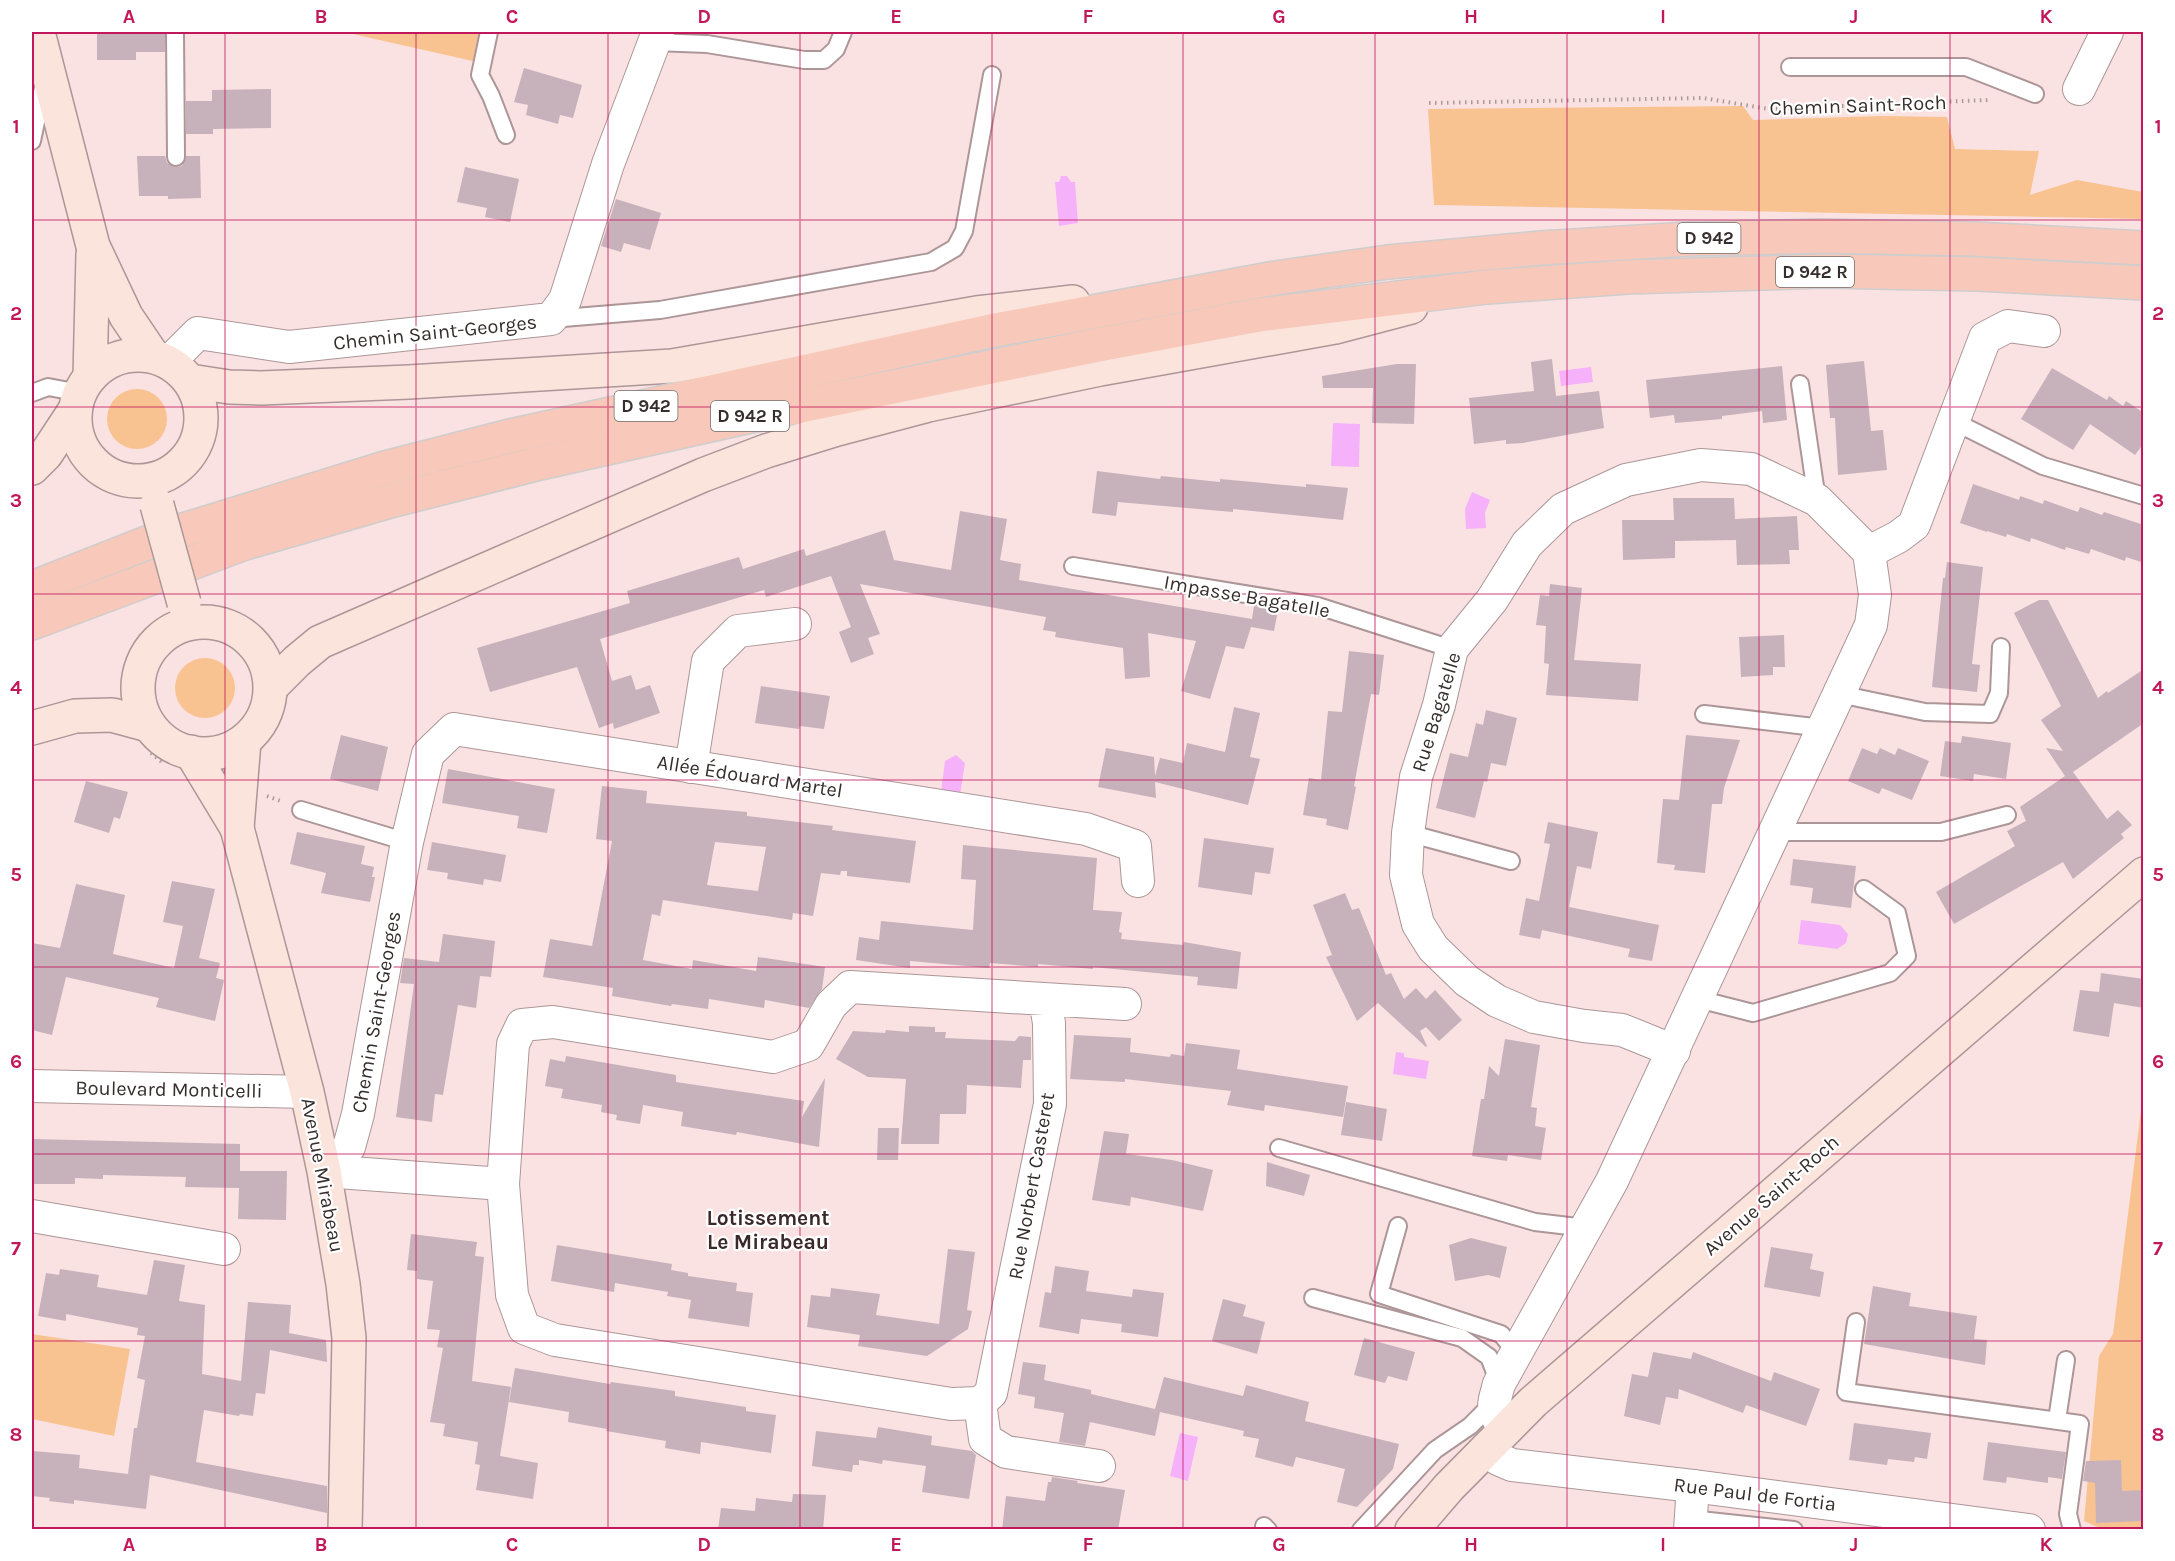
<svg xmlns="http://www.w3.org/2000/svg" width="2175" height="1561" font-family="Karla,sans-serif">
<style>
.green{fill:#f9c391}
.water{fill:#f6b1fb}
.building{fill:#c7b2bb;fill-rule:evenodd}
.lines{fill:none;stroke-linecap:round;stroke-linejoin:round}
.lane-casing{stroke:#ac9697;stroke-width:20}
.street-casing{stroke:#ac9697;stroke-width:34}
.secondary-casing{stroke:#ac9697;stroke-width:36}
.primary-casing{stroke:#cfcdcd;stroke-width:36}
.path{stroke:#ab999a;stroke-width:4;stroke-dasharray:1.5 4.5;stroke-linecap:butt}
.lane{stroke:#fff;stroke-width:16}
.street{stroke:#fff;stroke-width:32}
.secondary{stroke:#fbe4dc;stroke-width:33}
.primary{stroke:#f8c9ba;stroke-width:33}
.secondary-bridge-casing{stroke:#ac9697;stroke-width:36;stroke-linecap:butt}
.secondary-bridge{stroke:#fbe4dc;stroke-width:33}
.grid{fill:none;stroke:#c2185b;stroke-width:1.5;stroke-opacity:0.55}
.labels{text-anchor:middle;stroke-width:4.5;stroke-linejoin:round;paint-order:stroke}
.shield{fill:#fff;stroke:#726c6c;stroke-width:1.5}
.shield-label{font-size:18px;font-weight:bold;fill:#362d2d}
.street-label{font-size:20px;fill:#362d2d;stroke:#fff}
.neighbourhood-label{font-size:21px;font-weight:bold;fill:#3a282a;stroke:#fff}
.neatline{fill:none;stroke:#c2185b;stroke-width:2}
.grid-label{font-size:20px;text-anchor:middle;font-weight:bold;fill:#c2185b}
</style>
<rect width="100%" height="100%" fill="#fae2e3"/>
<g class="green">
<polygon points="344,32 482,32 477,62"/>
<polygon points="1743,106 1753,120 1882,116 1947,117 1955,149 2039,151 2030,195 2077,180 2143,192 2143,219 1434,205 1428,109"/>
<circle cx="137" cy="419" r="30"/>
<circle cx="205" cy="688" r="30"/>
<polygon points="2143,1094 2143,1529 2102,1529 2084,1521 2099,1356 2113,1334"/>
<polygon points="32,1334 130,1349 114,1436 32,1419"/>
</g>
<g class="water">
<polygon points="1061,176 1067,176 1071,182 1075,182 1078,223 1059,226 1055,182 1059,182"/>
<polygon points="1591,367 1593,382 1561,386 1559,371"/>
<polygon points="1333,423 1360,424 1359,467 1331,466"/>
<polygon points="1472,492 1490,500 1485,513 1486,528 1466,529 1465,509"/>
<polygon points="956,755 965,763 960,795 941,792 945,761"/>
<polygon points="1801,920 1840,925 1848,934 1846,943 1837,949 1798,944"/>
<polygon points="1396,1052 1404,1053 1404,1057 1429,1061 1426,1079 1393,1074"/>
<polygon points="1180,1433 1198,1437 1188,1481 1170,1476"/>
</g>
<g class="building">
<polygon points="97,32 165,32 165,52 136,52 136,60 97,60"/>
<polygon points="524,68 582,85 573,118 560,115 558,124 526,115 528,105 514,102"/>
<polygon points="271,89 271,128 213,129 213,134 186,134 186,101 212,101 212,90"/>
<polygon points="137,156 165,156 167,163 176,167 182,166 186,156 200,156 201,198 168,199 168,196 139,196"/>
<polygon points="465,167 519,179 510,222 485,217 487,208 457,202"/>
<polygon points="616,199 661,213 650,250 624,243 621,252 601,246"/>
<polygon points="1552,359 1556,396 1599,391 1604,428 1523,443 1506,444 1506,440 1474,444 1469,398 1534,391 1531,362"/>
<polygon points="1864,361 1871,431 1883,430 1887,470 1838,475 1835,418 1830,418 1826,365"/>
<polygon points="1397,364 1416,364 1414,424 1372,423 1373,388 1323,388 1322,376"/>
<polygon points="1782,366 1787,420 1763,423 1762,411 1722,416 1722,419 1675,423 1674,415 1650,418 1646,380"/>
<polygon points="2052,368 2107,400 2109,396 2123,406 2126,401 2144,413 2144,443 2135,455 2090,424 2073,450 2021,419"/>
<polygon points="1097,471 1160,479 1161,476 1220,482 1220,479 1306,487 1306,484 1348,488 1343,520 1233,509 1233,512 1118,502 1116,516 1092,513"/>
<polygon points="1973,484 2019,500 2020,496 2043,504 2044,500 2078,512 2080,507 2102,515 2104,512 2144,525 2144,563 2126,557 2125,561 2091,549 2089,554 2066,547 2065,550 2031,538 2030,542 2007,534 2006,537 1987,531 1987,532 1960,523"/>
<polygon points="1673,498 1734,498 1735,519 1797,516 1799,550 1789,550 1790,564 1737,565 1736,540 1675,541 1675,558 1623,560 1622,520 1674,520"/>
<polygon points="960,511 1007,519 1000,560 1021,564 1019,580 1252,619 1254,606 1278,610 1274,631 1251,627 1244,649 1226,646 1210,699 1181,691 1196,641 1148,633 1150,677 1125,679 1123,648 1055,637 1056,632 1043,630 1046,617 860,584 880,634 868,638 874,654 851,663 839,632 851,627 831,576 766,597 764,590 600,639 612,681 631,675 636,690 650,685 660,713 614,729 613,723 599,728 577,667 490,692 477,648 630,603 627,591 739,557 743,569 804,549 806,556 885,530 894,560 951,570"/>
<polygon points="1947,562 1983,567 1972,664 1980,665 1977,692 1932,687 1943,578 1945,578"/>
<polygon points="1550,584 1582,588 1574,660 1641,664 1638,701 1546,695 1549,664 1544,663 1546,626 1536,625 1540,595 1549,596"/>
<polygon points="2039,600 2048,600 2098,698 2107,691 2108,693 2144,669 2144,723 2073,772 2107,819 2118,810 2132,825 2121,834 2124,838 2073,879 2063,862 1954,924 1936,892 2015,846 2007,831 2026,821 2020,807 2065,776 2046,748 2063,751 2041,720 2061,706 2014,613"/>
<polygon points="1784,635 1785,667 1773,667 1773,675 1741,677 1739,637"/>
<polygon points="1349,651 1384,655 1379,695 1371,694 1354,786 1356,787 1348,830 1326,825 1327,819 1303,815 1309,778 1321,780 1328,711 1342,712"/>
<polygon points="761,686 830,696 824,729 800,726 799,729 755,723"/>
<polygon points="1234,707 1260,713 1250,757 1260,759 1248,805 1155,782 1156,798 1098,787 1106,748 1154,757 1155,776 1160,758 1183,763 1187,743 1225,752"/>
<polygon points="1486,710 1517,718 1506,766 1491,763 1487,782 1484,781 1475,818 1436,808 1450,753 1468,757 1476,723 1483,725"/>
<polygon points="341,735 388,747 378,791 330,779"/>
<polygon points="1686,735 1740,740 1724,788 1722,804 1712,804 1705,873 1674,870 1675,865 1657,863 1663,799 1679,800"/>
<polygon points="1962,736 2011,743 2006,779 1974,774 1973,781 1940,776 1945,741 1961,743"/>
<polygon points="1862,748 1877,754 1880,748 1895,755 1898,748 1929,761 1912,800 1882,788 1879,794 1848,781"/>
<polygon points="448,769 555,789 547,833 517,828 519,816 442,803"/>
<polygon points="86,781 128,792 120,819 114,817 109,833 74,822"/>
<path d="M602,786l45,5 -1,12 101,9v4l86,10 -1,4 84,11 -6,42 -63,-7v-5h-6l-1,4 -19,-2 -8,43 -20,-3 -1,7 -129,-20 -3,16 -8,-2 -9,46 49,9 1,-9 63,11 2,-14 67,10 -3,22 -13,19 -44,-8 -1,8 -55,-9 -1,10 -36,-5 -1,2 -59,-10 1,-8 -70,-11 7,-38 42,7 20,-105 -16,-2zM715,842l51,5 -8,44 -51,-6z"/>
<polygon points="1548,822 1598,832 1591,869 1577,866 1569,907 1659,925 1652,961 1628,957 1630,949 1542,930 1540,939 1519,935 1526,898 1539,901 1550,844 1544,843"/>
<polygon points="297,832 365,846 361,864 374,867 372,877 375,877 370,902 321,893 326,873 290,864"/>
<polygon points="1204,838 1274,848 1270,874 1255,872 1252,895 1198,887"/>
<polygon points="432,842 506,855 501,882 484,879 483,885 447,879 448,873 427,870"/>
<polygon points="963,845 1097,858 1093,910 1122,912 1119,932 1122,933 1121,939 1183,945 1184,942 1241,952 1237,989 1197,985 1198,977 1093,967 1093,969 1038,964 1038,967 990,963 989,968 910,961 910,968 856,960 859,937 879,940 881,921 973,930 976,880 961,879"/>
<polygon points="1793,859 1856,866 1851,908 1811,903 1813,888 1790,885"/>
<polygon points="172,881 215,889 199,958 220,963 216,978 224,980 215,1021 156,1007 159,998 66,977 52,1035 32,1030 32,943 60,948 76,884 125,895 113,954 174,968 183,926 163,922"/>
<polygon points="1345,893 1352,910 1359,908 1386,975 1391,973 1404,999 1416,988 1426,999 1435,990 1462,1020 1439,1041 1426,1027 1420,1031 1427,1046 1426,1047 1378,1003 1357,1021 1326,957 1332,955 1313,905"/>
<polygon points="443,934 495,941 491,977 480,976 476,1008 458,1005 443,1095 435,1094 432,1122 396,1117 414,984 400,983 404,958 439,962"/>
<polygon points="2101,973 2144,979 2144,1008 2114,1003 2109,1037 2073,1031 2080,990 2099,992"/>
<polygon points="909,1026 935,1027 935,1032 946,1032 945,1038 1015,1041 1019,1036 1031,1037 1031,1060 1023,1060 1021,1088 967,1085 966,1114 940,1114 939,1144 901,1144 906,1079 868,1077 836,1059 853,1031 885,1033 886,1030 909,1032"/>
<polygon points="1074,1035 1131,1038 1130,1052 1170,1057 1171,1054 1184,1056 1186,1043 1240,1050 1237,1069 1348,1086 1343,1117 1265,1105 1264,1111 1227,1105 1231,1091 1125,1079 1125,1082 1070,1079"/>
<polygon points="1505,1039 1540,1045 1531,1107 1537,1108 1535,1126 1546,1128 1541,1160 1508,1155 1507,1161 1472,1156 1481,1099 1484,1099 1489,1066 1499,1076"/>
<polygon points="566,1056 676,1075 676,1082 804,1101 802,1117 825,1078 819,1147 737,1132 736,1135 681,1126 683,1112 643,1105 640,1124 616,1120 617,1115 601,1112 602,1105 561,1098 563,1089 545,1086 550,1059 565,1062"/>
<polygon points="1346,1102 1387,1109 1382,1141 1341,1135"/>
<polygon points="878,1128 899,1128 898,1160 877,1160"/>
<polygon points="1104,1131 1129,1134 1126,1154 1172,1160 1213,1170 1203,1211 1131,1197 1130,1206 1092,1200"/>
<polygon points="32,1139 240,1144 240,1171 287,1171 286,1220 238,1219 239,1188 185,1187 186,1177 103,1175 103,1179 75,1178 75,1184 32,1184"/>
<polygon points="1267,1162 1310,1175 1304,1196 1266,1186"/>
<polygon points="411,1234 477,1242 475,1256 484,1257 472,1381 511,1387 500,1456 538,1463 533,1499 476,1490 480,1465 475,1464 478,1442 443,1436 445,1424 430,1422 443,1348 437,1347 440,1330 427,1329 433,1281 417,1279 417,1271 407,1270"/>
<polygon points="1471,1238 1507,1247 1500,1278 1488,1275 1455,1281 1449,1245"/>
<polygon points="557,1245 672,1264 671,1270 688,1273 688,1276 737,1283 736,1291 753,1293 749,1327 688,1318 691,1300 667,1296 668,1292 615,1283 614,1292 551,1281"/>
<polygon points="1771,1247 1813,1254 1810,1269 1824,1272 1820,1297 1764,1287"/>
<polygon points="948,1249 975,1252 967,1310 972,1311 968,1329 927,1356 858,1346 860,1335 807,1327 811,1295 830,1297 831,1288 880,1294 876,1315 939,1324"/>
<polygon points="154,1260 185,1265 179,1301 205,1305 202,1374 241,1381 248,1302 291,1305 289,1333 326,1340 327,1362 270,1350 265,1394 256,1393 253,1416 240,1414 239,1416 204,1410 196,1462 327,1486 327,1513 150,1475 146,1509 74,1500 74,1504 49,1501 50,1498 32,1496 33,1451 80,1455 79,1468 128,1474 134,1428 137,1428 145,1380 137,1378 145,1336 137,1335 138,1328 66,1314 66,1321 38,1316 46,1273 59,1275 60,1269 99,1275 97,1287 147,1295"/>
<polygon points="1055,1266 1089,1271 1086,1291 1132,1297 1133,1289 1164,1293 1158,1337 1121,1332 1122,1324 1081,1319 1079,1334 1039,1327 1045,1292 1051,1293"/>
<polygon points="1873,1286 1911,1293 1909,1306 1977,1316 1974,1339 1987,1340 1985,1365 1864,1344"/>
<polygon points="1223,1299 1246,1305 1243,1316 1265,1322 1257,1354 1212,1341"/>
<polygon points="1364,1338 1415,1352 1407,1381 1388,1376 1385,1383 1354,1375"/>
<polygon points="1653,1352 1691,1359 1693,1352 1771,1381 1774,1372 1820,1389 1806,1426 1746,1405 1743,1413 1679,1389 1678,1399 1666,1397 1660,1425 1624,1416 1632,1374 1648,1377"/>
<polygon points="1023,1362 1046,1365 1044,1380 1091,1390 1091,1394 1155,1409 1164,1377 1243,1396 1246,1385 1309,1402 1305,1421 1399,1444 1393,1469 1357,1507 1337,1502 1345,1469 1296,1457 1293,1467 1255,1457 1259,1439 1243,1436 1244,1431 1160,1412 1155,1436 1090,1422 1085,1446 1059,1442 1064,1413 1034,1408 1035,1397 1018,1394"/>
<polygon points="515,1368 610,1384 611,1382 675,1391 675,1396 746,1407 746,1411 776,1415 771,1453 701,1442 700,1454 665,1448 666,1441 606,1431 607,1429 568,1422 569,1412 509,1402"/>
<polygon points="1854,1423 1931,1433 1927,1459 1915,1457 1914,1462 1888,1459 1887,1465 1849,1460"/>
<polygon points="878,1427 932,1436 931,1445 972,1451 976,1455 969,1499 922,1492 926,1466 883,1460 882,1464 859,1460 859,1465 853,1465 852,1472 812,1466 816,1431 876,1438"/>
<polygon points="1988,1442 2066,1452 2062,1479 2048,1477 2048,1483 2007,1477 2006,1483 1983,1480"/>
<polygon points="2121,1460 2122,1491 2144,1490 2144,1521 2096,1523 2095,1483 2083,1481 2086,1461"/>
<polygon points="1052,1477 1078,1481 1077,1483 1125,1490 1118,1530 1002,1530 1006,1496 1045,1501 1048,1482 1051,1482"/>
<polygon points="793,1494 826,1495 823,1530 718,1530 721,1508 755,1511 756,1498 792,1502"/>
</g>
<g class="lines">
<g class="lane-casing">
<g id="lane">
<polyline points="175,32 176,157"/>
<polyline points="489,32 480,75 491,96 506,135"/>
<polyline points="654,42 707,44 804,60 824,60 836,49 843,32"/>
<polyline points="1790,67 1966,67 2035,94"/>
<polyline points="32,141 44,83"/>
<polyline points="551,319 660,310 931,262 955,248 964,231 992,75"/>
<polyline points="1800,384 1817,500"/>
<polyline points="32,393 48,387 80,393"/>
<polyline points="1953,421 2043,466 2144,496"/>
<polyline points="1073,566 1318,606 1452,649"/>
<polyline points="1839,694 1925,712 1990,714 1999,693 2001,647"/>
<polyline points="1704,714 1823,728"/>
<polyline points="301,810 407,842"/>
<polyline points="1776,832 1941,832 2007,815"/>
<polyline points="1408,833 1511,861"/>
<polyline points="1698,999 1753,1013 1890,973 1907,956 1897,913 1864,889"/>
<polyline points="1279,1148 1535,1222 1586,1228"/>
<polyline points="1398,1226 1379,1294 1501,1334 1517,1353"/>
<polyline points="1313,1298 1462,1338 1489,1357 1499,1383"/>
<polyline points="1856,1322 1846,1392 2080,1424 2068,1514 2072,1530"/>
<polyline points="2057,1420 2066,1360"/>
<polyline points="1691,1519 1794,1530"/>
<polyline points="1264,1526 1268,1530"/>
<polyline points="1361,1530 1435,1450 1470,1426 1494,1402"/>
</g>
</g>
<g class="street-casing">
<g id="street">
<polyline points="2079,89 2107,32"/>
<polyline points="169,362 198,333 289,347 551,319 565,300 608,164 658,32"/>
<polyline points="691,767 708,661 738,631 795,624"/>
<polyline points="1045,999 1049,1023 1050,1104 991,1393 980,1403 951,1404 555,1340 524,1328 512,1295 503,1184 513,1044 522,1025 553,1022 773,1057 808,1045 831,1005 850,987 1125,1004"/>
<polyline points="1674,1051 1622,1030 1584,1026 1534,1017 1497,1001 1467,981 1433,948 1418,924 1406,875 1408,833 1416,777 1439,705 1452,649 1492,600 1527,544 1563,509 1626,480 1701,465 1751,469 1817,500 1869,552"/>
<polyline points="32,1086 307,1092"/>
<polyline points="324,1171 349,1147 358,1114 407,842 428,754 454,729 1086,829 1135,846 1138,881"/>
<polyline points="324,1171 503,1184"/>
<polyline points="32,1216 224,1249"/>
<polyline points="980,1403 985,1439 1006,1452 1099,1466"/>
<path d="M1505,1429c-15,-19 -12,-23 -6,-45l113,-203 259,-556 4,-30 -6,-43 29,-15 16,-12 71,-187 23,-12 36,5"/>
<polyline points="1486,1449 1498,1459 1512,1465 1693,1486 2029,1530"/>
<polyline points="1690,1530 1693,1486"/>
</g>
</g>
<g class="secondary-casing">
<g id="secondary">
<polyline points="38,32 93,246 126,316 153,356"/>
<circle cx="138" cy="418" r="63"/>
<polyline points="90,377 93,254"/>
<polyline points="190,381 229,387 261,388 409,382 672,366 977,313 1073,302"/>
<polyline points="32,468 46,454 75,410"/>
<circle cx="204" cy="688" r="66"/>
<polyline points="271,687 297,661 320,642 703,475 766,451 837,429 928,405 1100,369 1335,327 1411,307"/>
<polyline points="32,728 75,716 112,715 149,725"/>
<polyline points="244,741 237,828 307,1092 324,1171 343,1284 349,1338 345,1530"/>
<polyline points="191,752 237,828"/>
<polyline points="1412,1530 1449,1487 1533,1402 2144,874"/>
</g>
</g>
<g class="primary-casing">
<g id="primary">
<polyline points="32,588 167,535 385,468 514,435 990,331 1275,278 1388,262 1541,248 1688,239 1822,236 1975,239 2144,248"/>
<polyline points="32,623 245,543 394,500 536,464 742,418 1098,345 1259,315 1487,287 1627,277 1826,271 1977,274 2144,283"/>
</g>
</g>
<g class="path">
<polyline points="1429,103 1703,98 1768,109 1989,100"/>
<polyline points="151,753 164,764"/>
<polyline points="267,796 283,802"/>
</g>
<use href="#lane" class="lane"/>
<use href="#street" class="street"/>
<use href="#secondary" class="secondary"/>
<use href="#primary" class="primary"/>
<g class="secondary-bridge-casing">
<polyline id="secondary-bridge" points="157,505 184,603"/>
</g>
<use href="#secondary-bridge" class="secondary-bridge"/>
</g>
<path class="grid" d="M225,32v1498M416,32v1498M608,32v1498M800,32v1498M992,32v1498M1183,32v1498M1375,32v1498M1567,32v1498M1759,32v1498M1950,32v1498M32,220h2112M32,407h2112M32,594h2112M32,780h2112M32,967h2112M32,1154h2112M32,1341h2112"/>
<g class="labels">
<g class="shield">
<rect x="1677.5" y="223" width="63" height="30" rx="4.5"/>
<rect x="1776" y="257" width="78" height="30" rx="4.5"/>
<rect x="614.5" y="391" width="63" height="30" rx="4.5"/>
<rect x="711" y="401" width="78" height="30" rx="4.5"/>
</g>
<g class="shield-label">
<text x="1709" y="244">D 942</text>
<text x="1815" y="278">D 942 R</text>
<text x="646" y="412">D 942</text>
<text x="750" y="422">D 942 R</text>
</g>
<g class="street-label">
<text transform="translate(1858 105) rotate(-2)" y="7">Chemin Saint-Roch</text>
<text transform="translate(435 332) rotate(-6)" y="7">Chemin Saint-Georges</text>
<text transform="translate(1247 596) rotate(10)" y="7">Impasse Bagatelle</text>
<text transform="translate(1436 712) rotate(-73)" y="7">Rue Bagatelle</text>
<text transform="translate(750 776) rotate(9)" y="7">Allée Édouard Martel</text>
<text transform="translate(376 1012) rotate(-80)" y="7">Chemin Saint-Georges</text>
<text transform="translate(169 1089) rotate(1)" y="7">Boulevard Monticelli</text>
<text transform="translate(323 1175) rotate(79)" y="7">Avenue Mirabeau</text>
<text transform="translate(1031 1186) rotate(-80)" y="7">Rue Norbert Casteret</text>
<text transform="translate(1771 1195) rotate(-41)" y="7">Avenue Saint-Roch</text>
<text transform="translate(1755 1494) rotate(7)" y="7">Rue Paul de Fortia</text>
</g>
<g class="neighbourhood-label">
<text x="768" y="1225">Lotissement<tspan x="768" dy="24">Le Mirabeau</tspan></text>
</g>
</g>
<rect width="2175" height="1561" fill="none" stroke="#ffffff" stroke-width="66"/>
<rect x="33" y="33" width="2109" height="1495" class="neatline"/>
<g class="grid-label">
<text x="129" y="23">A</text>
<text x="321" y="23">B</text>
<text x="512" y="23">C</text>
<text x="704" y="23">D</text>
<text x="896" y="23">E</text>
<text x="1088" y="23">F</text>
<text x="1279" y="23">G</text>
<text x="1471" y="23">H</text>
<text x="1663" y="23">I</text>
<text x="1854" y="23">J</text>
<text x="2046" y="23">K</text>
<text x="16" y="133">1</text>
<text x="2158" y="133">1</text>
<text x="16" y="320">2</text>
<text x="2158" y="320">2</text>
<text x="16" y="507">3</text>
<text x="2158" y="507">3</text>
<text x="16" y="694">4</text>
<text x="2158" y="694">4</text>
<text x="16" y="881">5</text>
<text x="2158" y="881">5</text>
<text x="16" y="1068">6</text>
<text x="2158" y="1068">6</text>
<text x="16" y="1255">7</text>
<text x="2158" y="1255">7</text>
<text x="16" y="1441">8</text>
<text x="2158" y="1441">8</text>
<text x="129" y="1551">A</text>
<text x="321" y="1551">B</text>
<text x="512" y="1551">C</text>
<text x="704" y="1551">D</text>
<text x="896" y="1551">E</text>
<text x="1088" y="1551">F</text>
<text x="1279" y="1551">G</text>
<text x="1471" y="1551">H</text>
<text x="1663" y="1551">I</text>
<text x="1854" y="1551">J</text>
<text x="2046" y="1551">K</text>
</g>
</svg>
